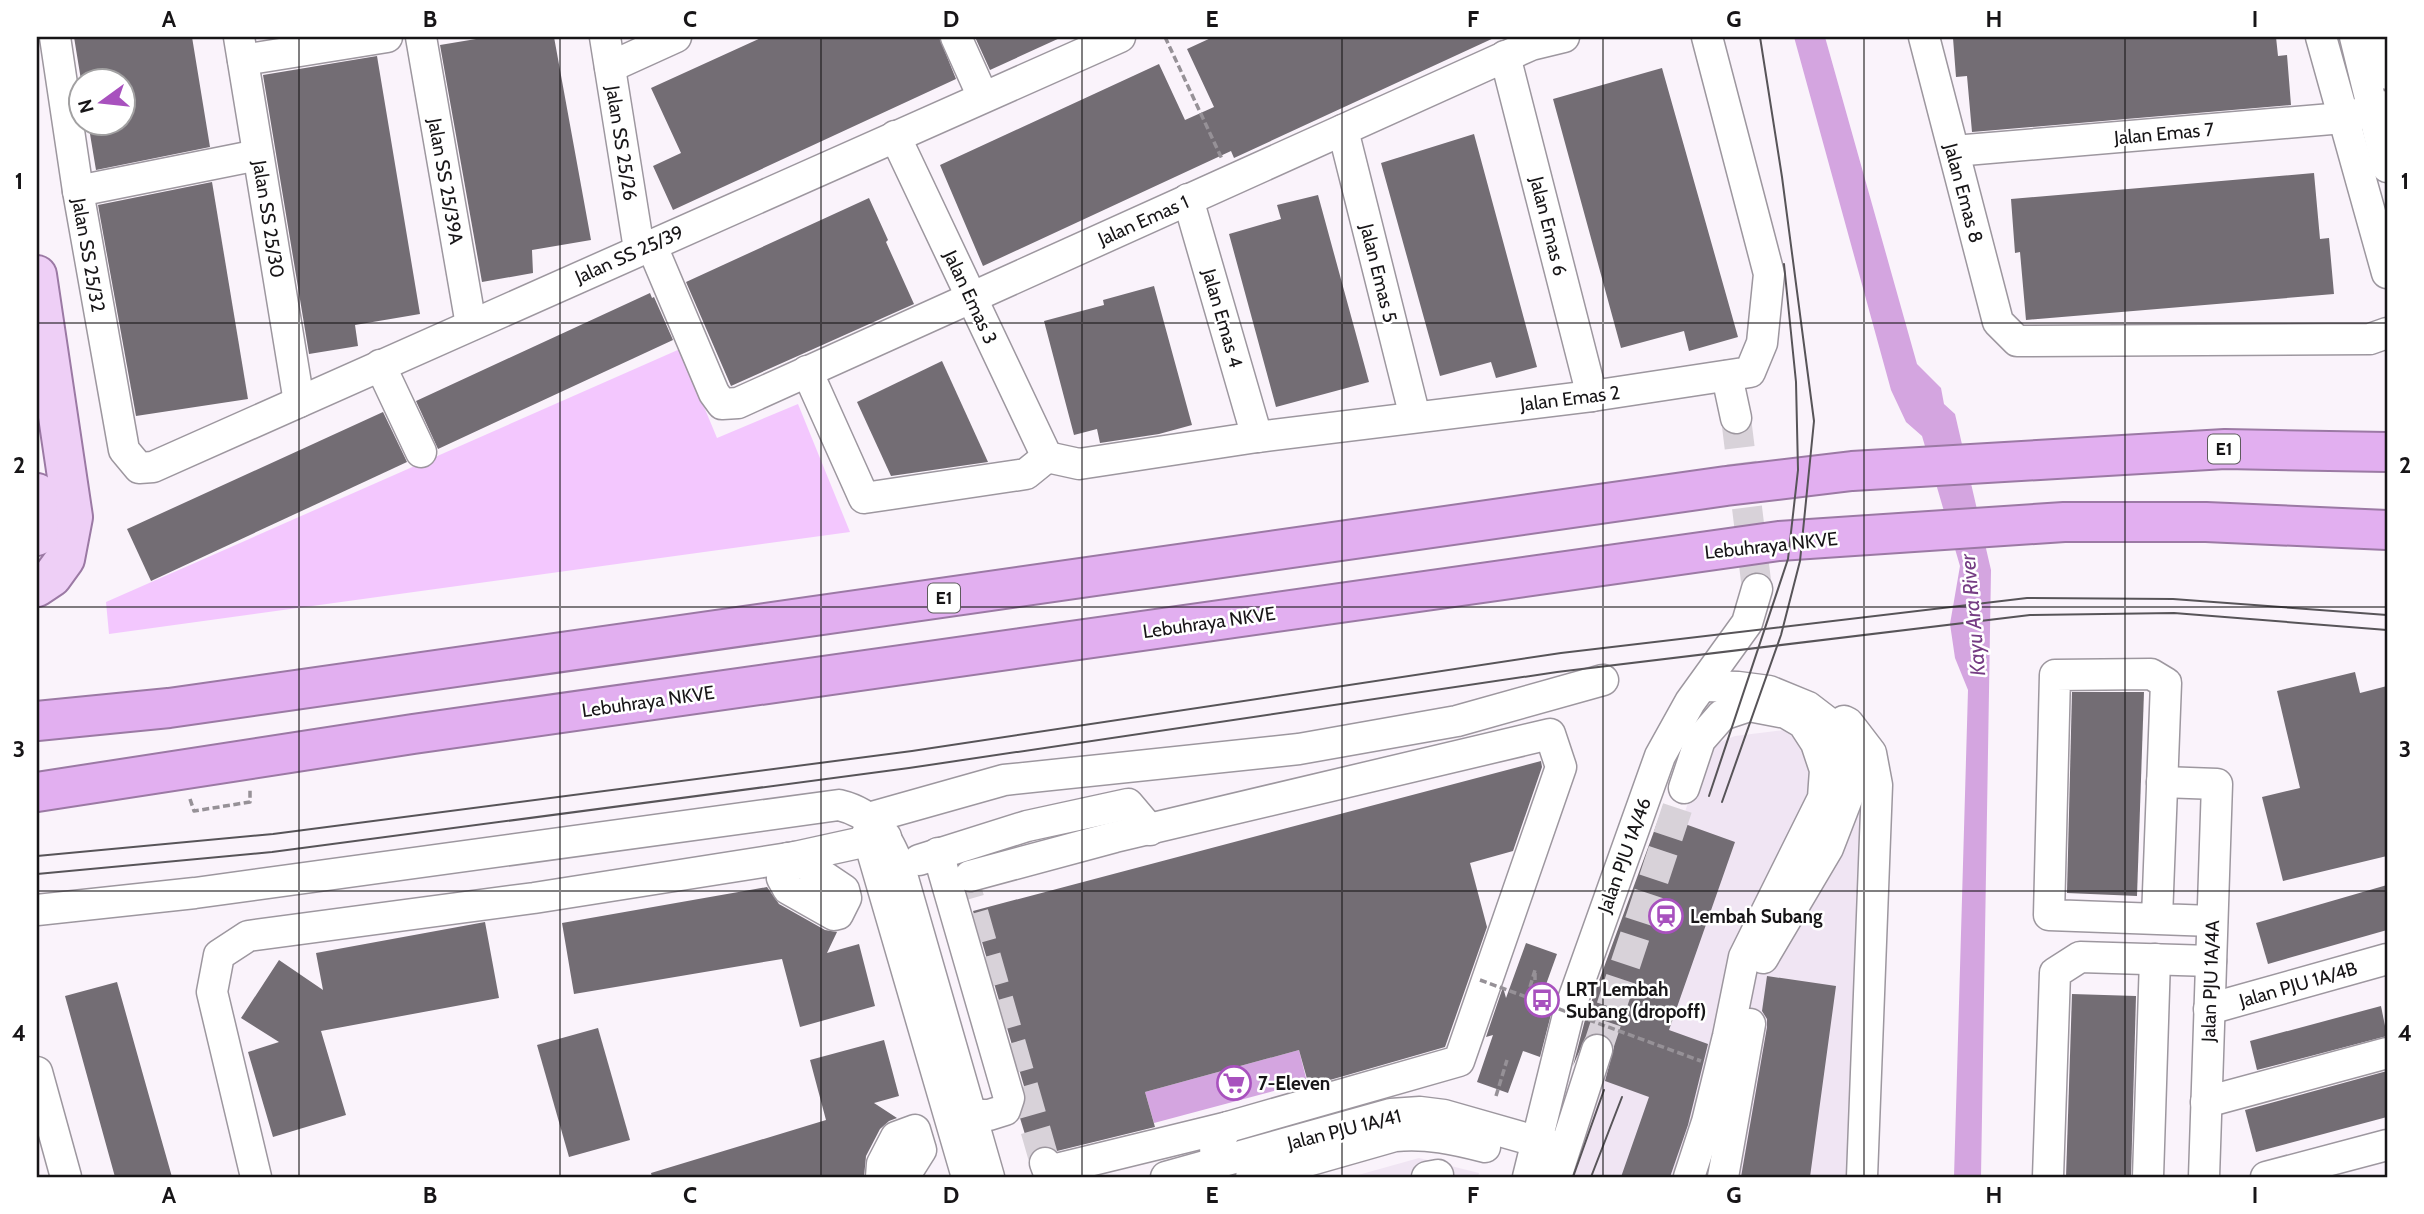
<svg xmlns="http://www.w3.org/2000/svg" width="2424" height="1214" font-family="Cabin,sans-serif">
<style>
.built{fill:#f0e5f3}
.green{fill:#f3c7fe}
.water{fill:#d4a5e0}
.building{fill:#736d74}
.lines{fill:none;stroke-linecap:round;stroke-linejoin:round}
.minor-tunnel{stroke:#d8d2d9;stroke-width:30;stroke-dasharray:30 15;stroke-linecap:butt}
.minor-casing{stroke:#9d979f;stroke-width:33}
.major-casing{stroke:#9b79a4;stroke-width:42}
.highway-casing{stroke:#9b79a4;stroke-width:42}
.path{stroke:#969197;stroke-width:3.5;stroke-dasharray:7 3.5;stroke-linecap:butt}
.minor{stroke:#fff;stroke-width:30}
.major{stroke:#eecff6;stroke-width:38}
.highway{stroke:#e2aff0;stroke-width:38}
.tram{stroke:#575458;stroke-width:2}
.path-bridge{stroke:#969197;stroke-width:3.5;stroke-dasharray:7 3.5;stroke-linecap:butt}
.grid{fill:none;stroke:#171517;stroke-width:2;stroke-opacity:0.55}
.labels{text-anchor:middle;stroke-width:5;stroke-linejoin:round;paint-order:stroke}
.shield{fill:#fff;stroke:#5d5b5d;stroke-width:2}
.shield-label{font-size:18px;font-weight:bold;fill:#171517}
.street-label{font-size:19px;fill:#171517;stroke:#fff}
.poi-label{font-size:19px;font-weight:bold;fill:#171517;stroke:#fff;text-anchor:start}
.water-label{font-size:21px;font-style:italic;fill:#753c83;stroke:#fff}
.neatline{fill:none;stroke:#171517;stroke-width:2.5}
.grid-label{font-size:23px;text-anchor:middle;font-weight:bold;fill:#171517}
</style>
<rect width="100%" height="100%" fill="#faf3fb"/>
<g class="built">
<polygon points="1860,721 1872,1177 1565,1177 1706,748 1735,736"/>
<polygon points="1419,1158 1479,1173 1478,1177 1351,1177"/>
</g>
<polygon class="green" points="680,349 717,438 798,404 850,532 109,634 106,602"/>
<g class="water">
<polygon points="1794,37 1825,37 1917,364 1941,388 1944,404 1955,414 1991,570 1981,1177 1954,1177 1968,690 1955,658 1950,624 1960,566 1922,436 1906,422 1891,390"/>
<polygon points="1299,1050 1307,1082 1154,1123 1145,1092"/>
</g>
<g class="building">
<polygon points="74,37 192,37 210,147 96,170 88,122 122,122 122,80 81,80"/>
<polygon points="488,37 554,37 591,240 532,250 533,273 482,282 440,45"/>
<polygon points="763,37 939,37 956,79 673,210 653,166 681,153 651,88"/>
<polygon points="975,37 1062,37 990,70"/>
<polygon points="1213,37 1496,37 1234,158 1231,151 983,266 940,165 1159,64 1185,120 1214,107 1187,49"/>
<polygon points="1964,37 2276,37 2278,56 2287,55 2291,105 1972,132 1967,76 1956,77 1953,38"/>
<polygon points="377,56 420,314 355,325 358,346 309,354 263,75"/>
<polygon points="1662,68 1738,337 1689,351 1684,331 1621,348 1553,99"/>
<polygon points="1474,134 1537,367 1496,378 1491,362 1440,376 1381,163"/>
<polygon points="2314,173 2320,239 2329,238 2334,294 2026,320 2020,252 2015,253 2011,199"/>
<polygon points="212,182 248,399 136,416 98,205"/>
<polygon points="1318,195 1369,382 1276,407 1229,234 1281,219 1277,205"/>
<polygon points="869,198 888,240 886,242 914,304 731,386 686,282"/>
<polygon points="1154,286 1192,425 1159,434 1100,443 1097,429 1074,435 1044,321 1104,305 1103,300"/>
<polygon points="650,293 652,298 654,297 673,340 438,449 416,401"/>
<polygon points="942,361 988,462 891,476 857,402"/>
<polygon points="383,412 407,462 151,581 127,529"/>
<polygon points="2355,672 2360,693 2387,686 2387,856 2283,881 2262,797 2300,788 2277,691"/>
<polygon points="2072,692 2144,692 2137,896 2067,893"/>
<polygon points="1541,761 1542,767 1513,851 1470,863 1487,927 1445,1047 1309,1086 1299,1050 1145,1092 1155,1127 1057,1151 1049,1146 1040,1146 1031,1154 1020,1118 1026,1104 1026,1093 973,911"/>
<polygon points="1660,815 1735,842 1669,1030 1708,1044 1688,1125 1670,1177 1621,1177 1649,1097 1605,1081 1614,1047 1610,1039 1603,1034 1593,1033 1585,1038 1573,1066 1586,1016"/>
<polygon points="2387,885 2387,930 2268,964 2256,923"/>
<polygon points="767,887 779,904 825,930 837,932 827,953 859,944 875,1006 800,1027 782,959 574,994 562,923"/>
<polygon points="485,922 499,998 321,1031 346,1115 273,1137 248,1052 279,1042 241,1018 279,960 323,990 316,953"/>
<polygon points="1526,943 1557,954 1544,990 1556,995 1540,1057 1523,1051 1508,1093 1477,1082 1493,1035 1486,1037 1503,987 1506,998"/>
<polygon points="1767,976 1836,986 1810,1177 1741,1177 1767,1027 1767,1019 1762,1011"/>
<polygon points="117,982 151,1103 172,1177 115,1177 65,996"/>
<polygon points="2072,994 2136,996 2131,1177 2066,1177"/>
<polygon points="2381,1006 2387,1036 2257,1070 2250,1041"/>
<polygon points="598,1028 630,1140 569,1157 537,1045"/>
<polygon points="884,1040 899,1096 874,1103 897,1118 889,1121 880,1129 866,1156 864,1177 652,1177 651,1173 826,1120 810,1060"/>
<polygon points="2387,1071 2387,1117 2256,1152 2245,1110"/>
</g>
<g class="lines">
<g class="minor-tunnel">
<polyline points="1736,418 1757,589"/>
<polyline points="970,876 963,877 1045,1163"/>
<polyline points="1597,1050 1684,788"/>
</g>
<g class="minor-casing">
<g id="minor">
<polyline points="55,37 78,191 124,450 139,468 153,467 1120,37"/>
<polyline points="239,37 299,402"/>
<polyline points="421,37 471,325"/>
<polyline points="605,37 639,249"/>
<polyline points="956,37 983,97"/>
<polyline points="1924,37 1998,322 2017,341 2370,339 2387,333"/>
<polyline points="2321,37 2387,273"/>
<polyline points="2355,37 2387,167"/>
<polyline points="2379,37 2387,74"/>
<polyline points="1505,56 1592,396"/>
<polyline points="243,60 387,37"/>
<polyline points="610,67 676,37"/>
<polyline points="1343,130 1415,417"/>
<polyline points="895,136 1047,457"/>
<polyline points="1954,151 2343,118 2387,106"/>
<polyline points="78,191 258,155"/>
<polyline points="1188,199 1257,437"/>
<polyline points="651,244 714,393 722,404 738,403 1531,45 1564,37"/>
<polyline points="380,365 421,452"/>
<polyline points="807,371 864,498 1026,474 1047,457"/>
<polyline points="1727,376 1736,418"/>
<polyline points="1047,457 1079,464 1257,437 1592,396 1750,372 1762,343 1769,274 1707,37"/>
<polyline points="1704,686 1738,687 1769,691 1808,707 1838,730 1850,754 1850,791 1828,848 1763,958"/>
<polyline points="1844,721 1848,723 1871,753 1877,785 1862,1177"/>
<polyline points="2162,782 2217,784 2204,1177"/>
<polyline points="1684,788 1700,740 1722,715 1749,706 1786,713 1803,723 1816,743 1825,770 1823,798 1744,957 1728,1036 1707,1122 1689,1177"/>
<polyline points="869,818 1004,780 1299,749 1457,721 1603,680"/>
<polyline points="867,834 967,1177"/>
<polyline points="938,853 1009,1098 1005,1110 989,1115 971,1115"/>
<polyline points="788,858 782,878 788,889 834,915 838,914 846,898 844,890 795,857"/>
<polyline points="919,860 1027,826 1128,804 1150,830"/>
<polyline points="970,876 1115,837 1550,734 1561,767 1459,1061 1228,1127 1215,1146 1216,1163"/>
<path d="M37,910l158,-17 644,-88c37,9 47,31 61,63l89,309"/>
<polyline points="2157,918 2166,683 2151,674 2055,675 2049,915 2212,921"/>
<polyline points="2209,1009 2387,959"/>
<polyline points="37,1072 66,1177"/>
<polyline points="2206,1102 2387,1053"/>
<polyline points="1045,1163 1048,1171 1228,1127"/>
<polyline points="256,1177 212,992 219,955 248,936 534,898 795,857 886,837"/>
<polyline points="881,1177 882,1164 896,1137 915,1130 921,1150 904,1177"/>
<polyline points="1166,1177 1391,1114 1420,1112 1444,1115 1563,1149"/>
<path d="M1251,1177l144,-41c32,-3 59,3 90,11"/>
<polyline points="1427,1177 1438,1175"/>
<polyline points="1528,1177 1569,1011 1660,756 1690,702 1747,623 1757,589"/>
<polyline points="1556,1177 1597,1050"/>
<polyline points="1723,1177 1750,1024"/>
<polyline points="2048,1177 2055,973 2080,957 2211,961"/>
<polyline points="2148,1177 2155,959"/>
<polyline points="2266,1177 2387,1145"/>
</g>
</g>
<g class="major-casing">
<g id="major">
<polyline points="37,275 73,517 65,559 52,577 37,587"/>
<polyline points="37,493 39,529 37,536"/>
</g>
</g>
<g class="highway-casing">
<g id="highway">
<polyline points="37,721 169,708 1726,486 1852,471 2225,449 2387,452"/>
<polyline points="37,792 413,734 1779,541 2064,522 2206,522 2387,530"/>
</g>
</g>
<g class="path">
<polyline points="1165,37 1222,159"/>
<polyline points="190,799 194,811 250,802 250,789"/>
<polyline points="1535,980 1535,970"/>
<polyline points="1496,1096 1507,1060"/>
</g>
<use href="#minor" class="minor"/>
<use href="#major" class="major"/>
<use href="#highway" class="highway"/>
<g class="tram">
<polyline points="1709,796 1788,559 1798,470 1796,382 1784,264"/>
<polyline points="1722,802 1781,635 1800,561 1814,421 1782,177 1760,37"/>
<polyline points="37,856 273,834 912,751 1561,653 2027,598 2173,599 2387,615"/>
<polyline points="37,874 272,852 909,768 1557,672 2030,615 2174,613 2387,630"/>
<polyline points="1573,1177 1604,1090"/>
<polyline points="1591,1177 1622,1097"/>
</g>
<g class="path-bridge">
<polyline points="1480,980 1701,1061"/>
<polyline points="1527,997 1535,970"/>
</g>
</g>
<path class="grid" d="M299,37v1140M560,37v1140M821,37v1140M1082,37v1140M1342,37v1140M1603,37v1140M1864,37v1140M2125,37v1140M37,323h2350M37,607h2350M37,891h2350"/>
<defs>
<g id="station-ring" transform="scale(1.75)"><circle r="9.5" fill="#fff" stroke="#a851be" stroke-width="1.5"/><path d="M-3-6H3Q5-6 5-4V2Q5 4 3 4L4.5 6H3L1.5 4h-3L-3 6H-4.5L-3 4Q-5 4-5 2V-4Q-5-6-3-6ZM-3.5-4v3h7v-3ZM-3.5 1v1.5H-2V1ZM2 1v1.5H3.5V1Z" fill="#a851be"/></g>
<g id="bus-ring" transform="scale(1.75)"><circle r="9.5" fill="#fff" stroke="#a851be" stroke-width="1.5"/><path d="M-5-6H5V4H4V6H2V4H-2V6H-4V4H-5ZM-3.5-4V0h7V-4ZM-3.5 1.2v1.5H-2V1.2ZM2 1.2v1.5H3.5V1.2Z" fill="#a851be"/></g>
<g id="supermarket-ring" transform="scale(1.75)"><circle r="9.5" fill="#fff" stroke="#a851be" stroke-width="1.5"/><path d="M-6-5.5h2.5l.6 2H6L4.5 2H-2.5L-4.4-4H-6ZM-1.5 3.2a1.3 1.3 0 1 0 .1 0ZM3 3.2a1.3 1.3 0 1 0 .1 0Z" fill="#a851be"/></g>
</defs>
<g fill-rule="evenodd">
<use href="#station-ring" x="1666" y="916"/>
<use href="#bus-ring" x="1542" y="1000"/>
<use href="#supermarket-ring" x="1234" y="1083"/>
</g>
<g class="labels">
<g class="shield">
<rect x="2208" y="434.5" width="32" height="29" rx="5"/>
<rect x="928" y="583.5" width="32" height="29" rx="5"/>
</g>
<g class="shield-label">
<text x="2224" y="455">E1</text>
<text x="944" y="604">E1</text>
</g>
<g class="street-label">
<text transform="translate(2164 133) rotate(-5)" y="7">Jalan Emas 7</text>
<text transform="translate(622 143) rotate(81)" y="7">Jalan SS 25/26</text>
<text transform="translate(446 181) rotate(80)" y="7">Jalan SS 25/39A</text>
<text transform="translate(1964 193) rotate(75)" y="7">Jalan Emas 8</text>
<text transform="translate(269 219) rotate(81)" y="7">Jalan SS 25/30</text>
<text transform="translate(1143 220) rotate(-24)" y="7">Jalan Emas 1</text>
<text transform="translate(1549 226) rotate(76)" y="7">Jalan Emas 6</text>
<text transform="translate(629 254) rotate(-24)" y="7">Jalan SS 25/39</text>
<text transform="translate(89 255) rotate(80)" y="7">Jalan SS 25/32</text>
<text transform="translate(1379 273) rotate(76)" y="7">Jalan Emas 5</text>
<text transform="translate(971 297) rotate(65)" y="7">Jalan Emas 3</text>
<text transform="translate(1223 318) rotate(74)" y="7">Jalan Emas 4</text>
<text transform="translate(1570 398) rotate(-7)" y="7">Jalan Emas 2</text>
<text transform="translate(1771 545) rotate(-6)" y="7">Lebuhraya NKVE</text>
<text transform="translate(1209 622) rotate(-8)" y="7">Lebuhraya NKVE</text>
<text transform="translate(648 701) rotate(-8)" y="7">Lebuhraya NKVE</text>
<text transform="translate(1624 855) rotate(-70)" y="7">Jalan PJU 1A/46</text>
<text transform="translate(2210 981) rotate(-88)" y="7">Jalan PJU 1A/4A</text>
<text transform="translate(2298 984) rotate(-16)" y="7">Jalan PJU 1A/4B</text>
<text transform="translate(1344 1129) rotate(-14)" y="7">Jalan PJU 1A/41</text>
</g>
<g class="poi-label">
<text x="1690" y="923">Lembah Subang</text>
<text x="1566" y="996">LRT Lembah<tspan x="1566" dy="22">Subang (dropoff)</tspan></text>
<text x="1258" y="1090">7-Eleven</text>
</g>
<g class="water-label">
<text transform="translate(1973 615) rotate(-95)" y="7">Kayu Ara River</text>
</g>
</g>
<rect width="2424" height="1214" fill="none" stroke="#ffffff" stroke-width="77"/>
<g transform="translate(102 102) rotate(255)"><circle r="33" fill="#ffffff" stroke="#a2a1a2" stroke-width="2"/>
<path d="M0-5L12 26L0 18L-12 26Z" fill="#a851be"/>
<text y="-10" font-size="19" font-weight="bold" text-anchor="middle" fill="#171517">N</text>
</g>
<rect x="38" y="38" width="2348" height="1138" class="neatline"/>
<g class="grid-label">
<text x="169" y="27">A</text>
<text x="430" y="27">B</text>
<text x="690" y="27">C</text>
<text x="951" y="27">D</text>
<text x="1212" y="27">E</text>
<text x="1473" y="27">F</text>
<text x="1734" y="27">G</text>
<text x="1994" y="27">H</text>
<text x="2255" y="27">I</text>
<text x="19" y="189">1</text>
<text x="2405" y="189">1</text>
<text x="19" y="473">2</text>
<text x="2405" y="473">2</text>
<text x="19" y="757">3</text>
<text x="2405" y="757">3</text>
<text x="19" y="1041">4</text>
<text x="2405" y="1041">4</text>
<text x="169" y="1203">A</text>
<text x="430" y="1203">B</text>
<text x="690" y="1203">C</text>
<text x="951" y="1203">D</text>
<text x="1212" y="1203">E</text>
<text x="1473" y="1203">F</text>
<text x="1734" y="1203">G</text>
<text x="1994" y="1203">H</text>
<text x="2255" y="1203">I</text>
</g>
</svg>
